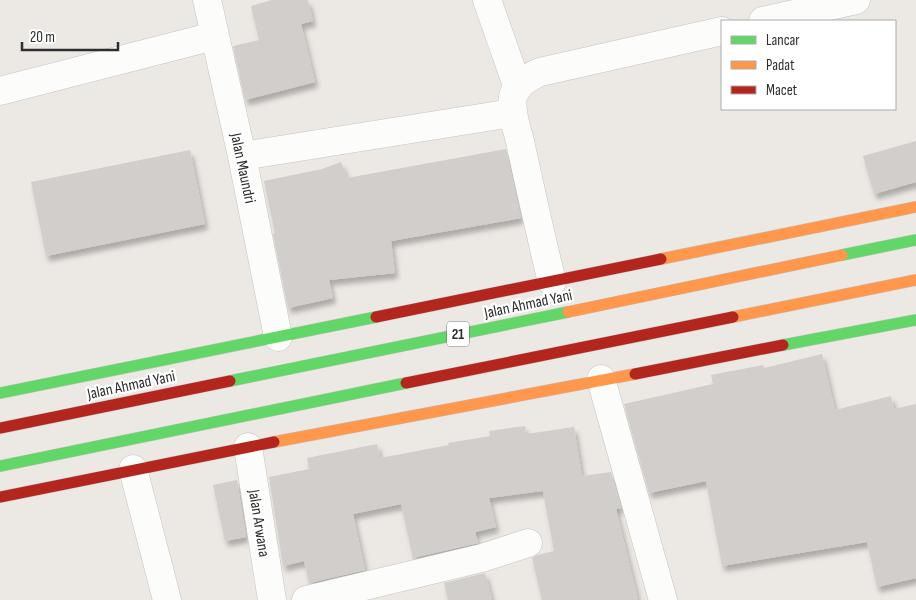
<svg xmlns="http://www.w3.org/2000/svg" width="916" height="600" font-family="'Sofia Sans Condensed',sans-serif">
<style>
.building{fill:#d1cecb;filter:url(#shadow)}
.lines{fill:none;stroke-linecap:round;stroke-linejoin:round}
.street-casing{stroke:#c5c4c5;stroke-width:29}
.fast-casing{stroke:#c5c4c5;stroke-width:12}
.slow-casing{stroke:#c5c4c5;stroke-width:12}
.jam-casing{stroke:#c5c4c5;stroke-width:12}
.street{stroke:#fcfcfb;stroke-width:28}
.fast{stroke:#63d668;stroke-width:11}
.slow{stroke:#ff974d;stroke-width:11}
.jam{stroke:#b3261e;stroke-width:11}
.labels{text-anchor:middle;stroke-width:4.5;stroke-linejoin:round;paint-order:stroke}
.shield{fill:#fff;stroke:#6d6d6d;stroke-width:1}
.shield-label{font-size:15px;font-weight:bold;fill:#2e2e2e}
.street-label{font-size:16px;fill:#2e2e2e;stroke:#fff}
</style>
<defs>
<filter id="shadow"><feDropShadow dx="3" dy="5.5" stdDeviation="2.5" flood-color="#0004"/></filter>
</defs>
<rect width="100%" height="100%" fill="#ece8e4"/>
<g class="building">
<polygon points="272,0 308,0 313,21 301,24 315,82 245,100 233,46 259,40 251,6"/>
<polygon points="916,141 916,182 874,194 863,156"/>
<polygon points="506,149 521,218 391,241 395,273 329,280 333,298 288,308 273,234 275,233 264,181 322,169 341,162 347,178"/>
<polygon points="190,150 205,224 46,256 31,182"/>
<polygon points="822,354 835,410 891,396 894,409 916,404 916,578 877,587 867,542 722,566 706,481 649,493 624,404 713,384 711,375 763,365 764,368"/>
<polygon points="525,426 526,434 574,427 582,476 611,472 621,508 616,509 638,600 542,600 532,558 537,555 554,551 543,491 489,498 496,527 475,532 478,543 413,558 401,504 353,514 365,570 309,583 304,561 283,566 269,477 309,469 307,458 377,444 380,458 449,445 448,443 490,436 489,431"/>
<polygon points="237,480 246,537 225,541 213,485"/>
<polygon points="485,573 492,600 448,600 444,583"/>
</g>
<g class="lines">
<g class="street-casing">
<g id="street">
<polyline points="207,0 242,156 278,337"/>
<polyline points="487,0 518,88"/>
<polyline points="763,21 856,0"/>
<polyline points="0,91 214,36"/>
<polyline points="242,156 512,113"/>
<path d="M552,282c-11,-45 -21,-90 -31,-136 -3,-16 -11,-32 -8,-49 3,-13 16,-20 27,-25l182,-41"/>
<polyline points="601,379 663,600"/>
<polyline points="248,447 272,600"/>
<polyline points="133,469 167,600"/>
<polyline points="306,600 482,558 528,543"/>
</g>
</g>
<g class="fast-casing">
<g id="fast">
<polyline points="842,255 916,240"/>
<polyline points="783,345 916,320"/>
<polyline points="230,381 568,312"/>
<polyline points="0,393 376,317"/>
<polyline points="0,466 406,383"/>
</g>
</g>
<g class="slow-casing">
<g id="slow">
<polyline points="661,259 916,207"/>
<polyline points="568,312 842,255"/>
<polyline points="733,317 916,280"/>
<polyline points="274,442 635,374"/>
</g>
</g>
<g class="jam-casing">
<g id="jam">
<polyline points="376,317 661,259"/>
<polyline points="635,374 783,345"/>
<polyline points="406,383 733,317"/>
<polyline points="0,428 230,381"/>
<polyline points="0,497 274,442"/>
</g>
</g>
<use href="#street" class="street"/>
<use href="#fast" class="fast"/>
<use href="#slow" class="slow"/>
<use href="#jam" class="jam"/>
</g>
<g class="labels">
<rect class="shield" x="447" y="321.5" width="22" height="25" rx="4"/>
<g class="shield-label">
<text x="458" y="339">21</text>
</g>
<g class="street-label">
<text transform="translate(244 168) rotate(78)" y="6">Jalan Maundri</text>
<text transform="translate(528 303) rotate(-12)" y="6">Jalan Ahmad Yani</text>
<text transform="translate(131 384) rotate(-12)" y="6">Jalan Ahmad Yani</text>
<text transform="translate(260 523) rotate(81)" y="6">Jalan Arwana</text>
</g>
</g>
<rect x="721" y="20" width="175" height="90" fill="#ffffff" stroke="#ababab"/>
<rect x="731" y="36" width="25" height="8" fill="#63d668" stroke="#ababab"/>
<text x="766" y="45" font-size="15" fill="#2e2e2e">Lancar</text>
<rect x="731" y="61" width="25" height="8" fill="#ff974d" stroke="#ababab"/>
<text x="766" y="70" font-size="15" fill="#2e2e2e">Padat</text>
<rect x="731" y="86" width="25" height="8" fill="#b3261e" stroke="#ababab"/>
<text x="766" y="95" font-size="15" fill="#2e2e2e">Macet</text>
<path d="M22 42v8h96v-8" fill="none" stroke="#2e2e2e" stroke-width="2.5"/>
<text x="30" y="42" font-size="15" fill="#2e2e2e" stroke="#ffffff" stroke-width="4" paint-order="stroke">20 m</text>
</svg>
